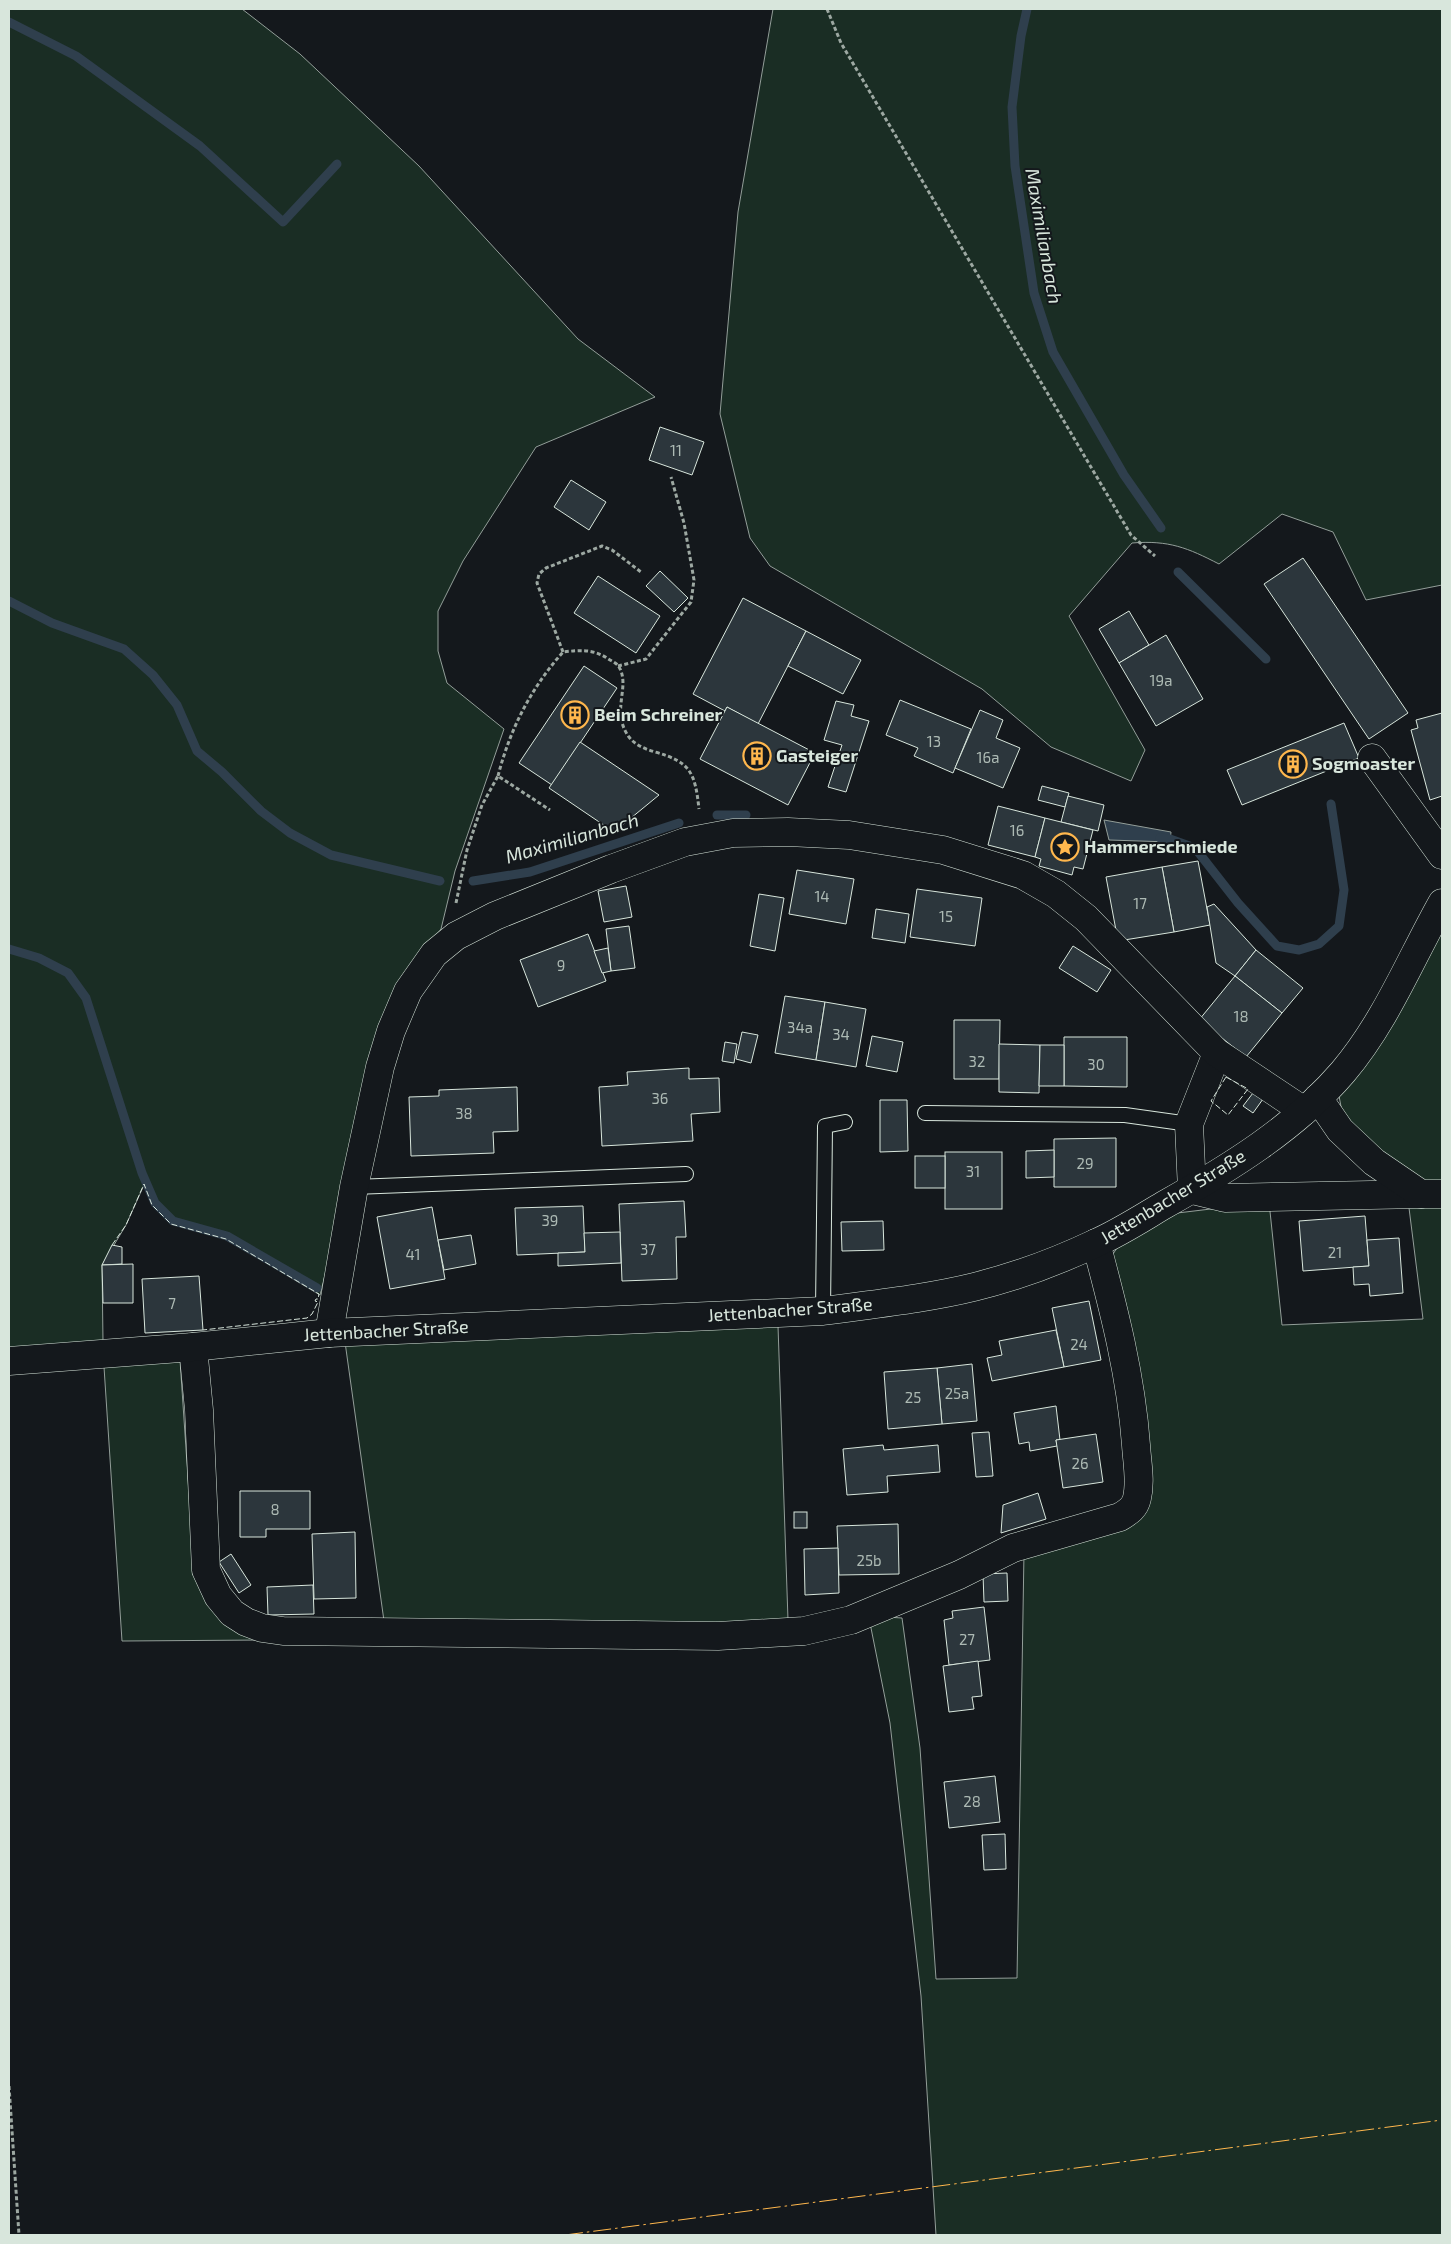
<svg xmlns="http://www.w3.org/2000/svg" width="1451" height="2244" font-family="'Exo 2',sans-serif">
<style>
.green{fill:#1a2d24;stroke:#939e99}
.water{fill:#2f3f4d;stroke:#939e99}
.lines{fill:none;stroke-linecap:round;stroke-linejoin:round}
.stream{stroke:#2f3f4d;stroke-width:9}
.building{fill:#2c363c;stroke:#d8e6dc}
.service-casing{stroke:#d8e6dc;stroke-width:16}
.minor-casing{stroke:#d8e6dc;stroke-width:29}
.path{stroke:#9da8a2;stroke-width:3;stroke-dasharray:4 2.5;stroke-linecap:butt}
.service{stroke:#14181c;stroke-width:14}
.minor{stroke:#14181c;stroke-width:28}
.fence{stroke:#d8e6dc;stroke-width:1;stroke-dasharray:6 2.5;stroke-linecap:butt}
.power{stroke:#ffb74d;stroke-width:1;stroke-dasharray:18 4 2.5 4;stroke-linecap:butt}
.labels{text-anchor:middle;stroke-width:4;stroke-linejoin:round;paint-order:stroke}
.number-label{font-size:15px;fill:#adbab4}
.poi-label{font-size:18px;font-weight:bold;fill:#d8e6dc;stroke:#14181c;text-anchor:start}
.street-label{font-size:18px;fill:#d8e6dc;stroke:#14181c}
.water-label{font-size:19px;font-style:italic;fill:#d8e6dc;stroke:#14181c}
</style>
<rect width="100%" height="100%" fill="#14181c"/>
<g class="green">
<polygon points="9,9 242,9 300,54 419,166 578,339 655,397 536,447 463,561 438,611 438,651 447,683 504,729 455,871 441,929 424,952 335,1235 320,1295 226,1239 171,1224 152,1205 144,1185 126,1225 102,1265 103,1342 9,1349"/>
<path d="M773,9h669v576l-76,15 -33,-68 -51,-18 -63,50c-31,-16 -50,-24 -87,-21l-63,73 76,134 -14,31 -80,-34 -69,-58 -212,-123 -20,-28 -30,-124 18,-202z"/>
<polygon points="1442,922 1442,1189 1423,1187 1344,1122 1339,1096 1361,1068"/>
<polygon points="1408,1200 1442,1200 1442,2235 936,2235 921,1996 890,1723 870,1623 886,1617 902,1618 920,1748 936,1979 1017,1978 1024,1552 1134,1519 1111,1257 1119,1245 1169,1214 1269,1202 1282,1325 1423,1319"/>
<polygon points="778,1326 788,1620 737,1626 384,1621 345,1342"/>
<polygon points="180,1360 194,1567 265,1640 122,1641 104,1367"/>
</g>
<polygon class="water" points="1104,820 1171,832 1170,842 1109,840"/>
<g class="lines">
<g class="stream">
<polyline points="1027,9 1021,36 1012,107 1015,166 1034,293 1053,352 1124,475 1161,528"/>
<polyline points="9,22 76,56 200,146 283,222 337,164"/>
<polyline points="1178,572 1266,659"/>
<polyline points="9,601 52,623 124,649 153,675 177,705 197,751 222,772 261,811 290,833 331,855 440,881"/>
<polyline points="717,815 746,815"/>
<polyline points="1160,838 1170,839 1195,848 1238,903 1277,946 1299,950 1319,944 1339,926 1344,890 1331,804"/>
<polyline points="473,881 530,872 679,823"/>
<polyline points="9,949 39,958 68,973 86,998 142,1173 155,1203 173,1221 227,1236 317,1288"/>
</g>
</g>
<g class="building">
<polygon points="660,427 704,442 692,475 649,460"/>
<polygon points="571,480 606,502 589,530 554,507"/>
<polygon points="1303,558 1408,713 1369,739 1264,584"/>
<polygon points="660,571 688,598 674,612 646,586"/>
<polygon points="598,576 660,616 636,653 574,613"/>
<polygon points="743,598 806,631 758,724 727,707 725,711 693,694"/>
<polygon points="1129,611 1149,645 1119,663 1099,629"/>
<polygon points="806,631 861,660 843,694 788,666"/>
<polygon points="1166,635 1203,699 1156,726 1119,663"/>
<polygon points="584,666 617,688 552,785 519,763"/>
<polygon points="900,700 971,729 953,773 914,756 918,748 886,735"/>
<polygon points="836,701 854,705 851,716 869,721 846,792 828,787 842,745 824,740"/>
<polygon points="727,707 815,753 788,805 700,759"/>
<polygon points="980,710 1003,720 996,738 1020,748 1003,788 955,768"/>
<polygon points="1442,713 1442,796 1430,800 1411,730 1418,728 1416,720"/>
<polygon points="1344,723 1359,758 1242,805 1227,770"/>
<polygon points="580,742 659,795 614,832 549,788"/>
<polygon points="1042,786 1069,793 1065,807 1038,800"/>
<polygon points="1068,796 1104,805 1098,831 1061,822"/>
<polygon points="998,806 1045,818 1035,857 988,845"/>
<polygon points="1045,818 1093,830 1083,869 1074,867 1072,875 1039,866 1041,859 1035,857"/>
<polygon points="1198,861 1210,925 1174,932 1162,867"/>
<polygon points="1162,867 1174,932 1118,941 1106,877"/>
<polygon points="797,870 854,879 846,924 789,914"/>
<polygon points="626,886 632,917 604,922 598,891"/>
<polygon points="917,889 982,898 975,946 910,937"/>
<polygon points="759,894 784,898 775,951 750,946"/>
<polygon points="1214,904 1256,950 1235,976 1216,963 1207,907"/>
<polygon points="876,909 909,914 905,943 872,938"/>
<polygon points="629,926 635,968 611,971 606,929"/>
<polygon points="588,934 606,981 538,1007 520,960"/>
<polygon points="1073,946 1111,970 1097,992 1059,968"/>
<polygon points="608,948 611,971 602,973 594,951"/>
<polygon points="1256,950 1303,988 1282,1013 1235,976"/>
<polygon points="1235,976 1282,1013 1246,1057 1199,1020"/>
<polygon points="785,996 825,1002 816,1060 775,1053"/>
<polygon points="825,1002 866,1009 856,1067 816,1060"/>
<polygon points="954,1020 1000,1020 999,1079 954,1079"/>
<polygon points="742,1032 758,1035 751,1063 736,1059"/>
<polygon points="872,1036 903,1042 897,1072 866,1066"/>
<polygon points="1064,1037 1127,1037 1127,1087 1064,1086"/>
<polygon points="725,1042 737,1044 734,1063 722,1061"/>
<polygon points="999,1044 1040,1045 1039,1093 999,1092"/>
<polygon points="1040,1045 1064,1045 1064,1086 1039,1086"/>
<polygon points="689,1068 689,1079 719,1078 720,1112 691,1114 693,1141 602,1146 599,1087 628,1085 627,1072"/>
<polygon points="517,1087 518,1131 493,1132 494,1153 411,1156 409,1097 439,1096 439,1090"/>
<polygon points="1253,1093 1263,1099 1253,1113 1243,1106"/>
<polygon points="880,1100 907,1100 908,1151 880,1152"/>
<polygon points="1116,1138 1116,1187 1054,1187 1054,1139"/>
<polygon points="1054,1150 1054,1177 1026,1178 1026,1151"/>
<rect x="945" y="1152" width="57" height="57"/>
<rect x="915" y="1156" width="30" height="32"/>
<polygon points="684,1201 686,1237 676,1237 677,1279 622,1281 619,1204"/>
<polygon points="583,1206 585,1252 517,1255 515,1208"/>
<polygon points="432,1207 445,1279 390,1289 377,1217"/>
<polygon points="1365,1216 1369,1266 1303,1271 1299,1221"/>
<polygon points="883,1221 884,1250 842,1251 841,1222"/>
<polygon points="620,1232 621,1263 558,1266 558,1253 585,1252 584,1233"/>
<polygon points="471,1235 476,1264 444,1270 438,1240"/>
<polygon points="1399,1238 1403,1293 1370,1296 1369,1284 1354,1285 1353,1267 1369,1266 1367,1240"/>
<polygon points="112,1245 122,1247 122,1264 102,1265"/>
<polygon points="133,1264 133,1303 103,1303 102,1265"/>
<polygon points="199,1276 203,1330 145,1333 142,1279"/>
<polygon points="1089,1301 1101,1360 1064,1367 1052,1308"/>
<polygon points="1056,1330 1064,1367 992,1381 987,1358 1002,1355 999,1341"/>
<polygon points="972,1364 977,1421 942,1424 937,1368"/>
<polygon points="937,1368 942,1424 888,1429 884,1372"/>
<polygon points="1056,1406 1060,1440 1056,1440 1057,1446 1030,1451 1029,1442 1019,1444 1014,1413"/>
<polygon points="989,1432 993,1476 976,1477 972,1433"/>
<polygon points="1096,1434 1103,1482 1063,1488 1056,1440"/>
<polygon points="883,1445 884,1450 938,1445 940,1472 887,1476 888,1492 847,1495 843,1449"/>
<polygon points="240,1491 310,1491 310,1529 266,1529 266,1537 240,1537"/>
<polygon points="1038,1493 1046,1519 1001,1533 1003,1505"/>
<rect x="794" y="1512" width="13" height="16"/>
<polygon points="898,1524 899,1574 839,1575 837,1526"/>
<polygon points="355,1532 356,1598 314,1599 312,1534"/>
<polygon points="838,1548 839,1593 805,1595 804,1549"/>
<polygon points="231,1554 251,1585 239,1593 219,1562"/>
<polygon points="1007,1573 1008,1601 984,1602 983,1574"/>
<polygon points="313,1585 314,1614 268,1615 267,1587"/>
<polygon points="984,1607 990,1660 949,1665 944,1620 953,1618 952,1611"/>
<polygon points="978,1661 982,1696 972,1697 974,1709 949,1712 943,1666"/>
<polygon points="995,1776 1000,1822 949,1828 944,1782"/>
<polygon points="1005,1834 1006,1869 984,1870 982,1835"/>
</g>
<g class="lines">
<g class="service-casing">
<g id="service">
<polyline points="925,1113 1125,1115 1189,1124"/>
<polyline points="354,1187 686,1174"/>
<polyline points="823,1311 825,1126 845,1122"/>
</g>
</g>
<g class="minor-casing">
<g id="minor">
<polyline points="1372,758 1442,855"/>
<polyline points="1217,1053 1189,1124 1192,1190 1225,1198 1421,1194"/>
<polyline points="1318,1098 1340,1130 1374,1162 1421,1194 1442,1194"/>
<polyline points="329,1333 354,1187 380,1067 391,1031 408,991 434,954 456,936 495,916 611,869 685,842 733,833 788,832 849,835 943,850 1023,875 1056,894 1086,918 1217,1053 1304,1111"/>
<path d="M193,1347l6,63 7,160 12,26 14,17 14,9 16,6 21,3 435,5 86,-5 47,-11 108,-45 54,-27 107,-31c8,-5 15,-9 17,-19 4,-17 0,-36 -1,-53 -5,-69 -22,-135 -40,-202"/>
<path d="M9,1361l184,-14 136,-14 494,-22c50,-7 102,-12 151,-24 41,-10 84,-26 122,-44 23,-10 46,-25 68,-38 64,-36 131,-77 179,-133 43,-51 67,-112 99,-169"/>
</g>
</g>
<g class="path">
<polyline points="827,9 841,43 1131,535 1155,556"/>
<polyline points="563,652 537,583 539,574 546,568 602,546 612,550 641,572"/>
<polyline points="618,666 646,659 691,602 694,580 684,523 671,477"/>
<path d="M498,776c12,-47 33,-88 65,-124 17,-2 30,-3 44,6 4,3 10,5 12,9 12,20 -9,44 10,70 6,8 16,12 26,15 36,10 40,21 44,57"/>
<polyline points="456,903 467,850 482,805 498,776 550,810"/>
<polyline points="9,2086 19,2235"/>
</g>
<use href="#service" class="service"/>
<use href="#minor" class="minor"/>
<g class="fence">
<polygon points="1226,1077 1248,1089 1228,1115 1211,1101"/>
<polyline points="112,1245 126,1225 144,1184 152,1205 171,1224 226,1239 319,1294 318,1299 316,1299 315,1301 318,1302 312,1314 307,1318 203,1330"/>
</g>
<polyline class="power" points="565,2235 1442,2120"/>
</g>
<defs>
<g id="building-ring" transform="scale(1.4375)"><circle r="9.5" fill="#14181c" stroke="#ffb74d" stroke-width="1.5"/><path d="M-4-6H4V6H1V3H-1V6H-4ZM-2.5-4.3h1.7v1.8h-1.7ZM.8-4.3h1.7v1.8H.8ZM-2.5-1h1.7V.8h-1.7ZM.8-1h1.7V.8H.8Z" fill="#ffb74d"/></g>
<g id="sight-ring" transform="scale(1.4375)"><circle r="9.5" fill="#14181c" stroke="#ffb74d" stroke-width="1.5"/><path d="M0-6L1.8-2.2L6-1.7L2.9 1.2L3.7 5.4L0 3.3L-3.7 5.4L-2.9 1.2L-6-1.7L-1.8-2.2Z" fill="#ffb74d"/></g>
</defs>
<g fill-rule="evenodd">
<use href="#building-ring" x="575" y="715"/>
<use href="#building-ring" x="757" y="756"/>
<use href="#building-ring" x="1293" y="764"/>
<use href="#sight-ring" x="1065" y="847"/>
</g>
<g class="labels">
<g class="number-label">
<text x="676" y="456">11</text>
<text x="1161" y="686">19a</text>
<text x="934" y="747">13</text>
<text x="988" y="763">16a</text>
<text x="1017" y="836">16</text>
<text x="822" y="902">14</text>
<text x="1140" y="909">17</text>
<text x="946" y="922">15</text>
<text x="561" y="971">9</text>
<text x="1241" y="1022">18</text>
<text x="800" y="1033">34a</text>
<text x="841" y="1040">34</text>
<text x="977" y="1067">32</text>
<text x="1096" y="1070">30</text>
<text x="660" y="1104">36</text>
<text x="464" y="1119">38</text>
<text x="1085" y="1169">29</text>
<text x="973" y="1177">31</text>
<text x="550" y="1226">39</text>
<text x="648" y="1255">37</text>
<text x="1335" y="1258">21</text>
<text x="413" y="1260">41</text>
<text x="172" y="1309">7</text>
<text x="1079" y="1350">24</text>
<text x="957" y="1399">25a</text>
<text x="913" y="1403">25</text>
<text x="1080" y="1469">26</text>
<text x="275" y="1515">8</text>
<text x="869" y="1566">25b</text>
<text x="967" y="1645">27</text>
<text x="972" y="1807">28</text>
</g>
<g class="poi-label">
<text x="594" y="721">Beim Schreiner</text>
<text x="776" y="762">Gasteiger</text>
<text x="1312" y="770">Sogmoaster</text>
<text x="1084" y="853">Hammerschmiede</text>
</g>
<g class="street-label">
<text transform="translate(1173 1197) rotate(-31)" y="6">Jettenbacher Straße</text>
<text transform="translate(790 1310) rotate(-4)" y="6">Jettenbacher Straße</text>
<text transform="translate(386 1331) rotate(-3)" y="6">Jettenbacher Straße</text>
</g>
<g class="water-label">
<text transform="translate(1044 236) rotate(80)" y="7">Maximilianbach</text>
<text transform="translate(572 838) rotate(-16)" y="7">Maximilianbach</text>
</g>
</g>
<rect width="1451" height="2244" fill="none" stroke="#d8e6dc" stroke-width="20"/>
</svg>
